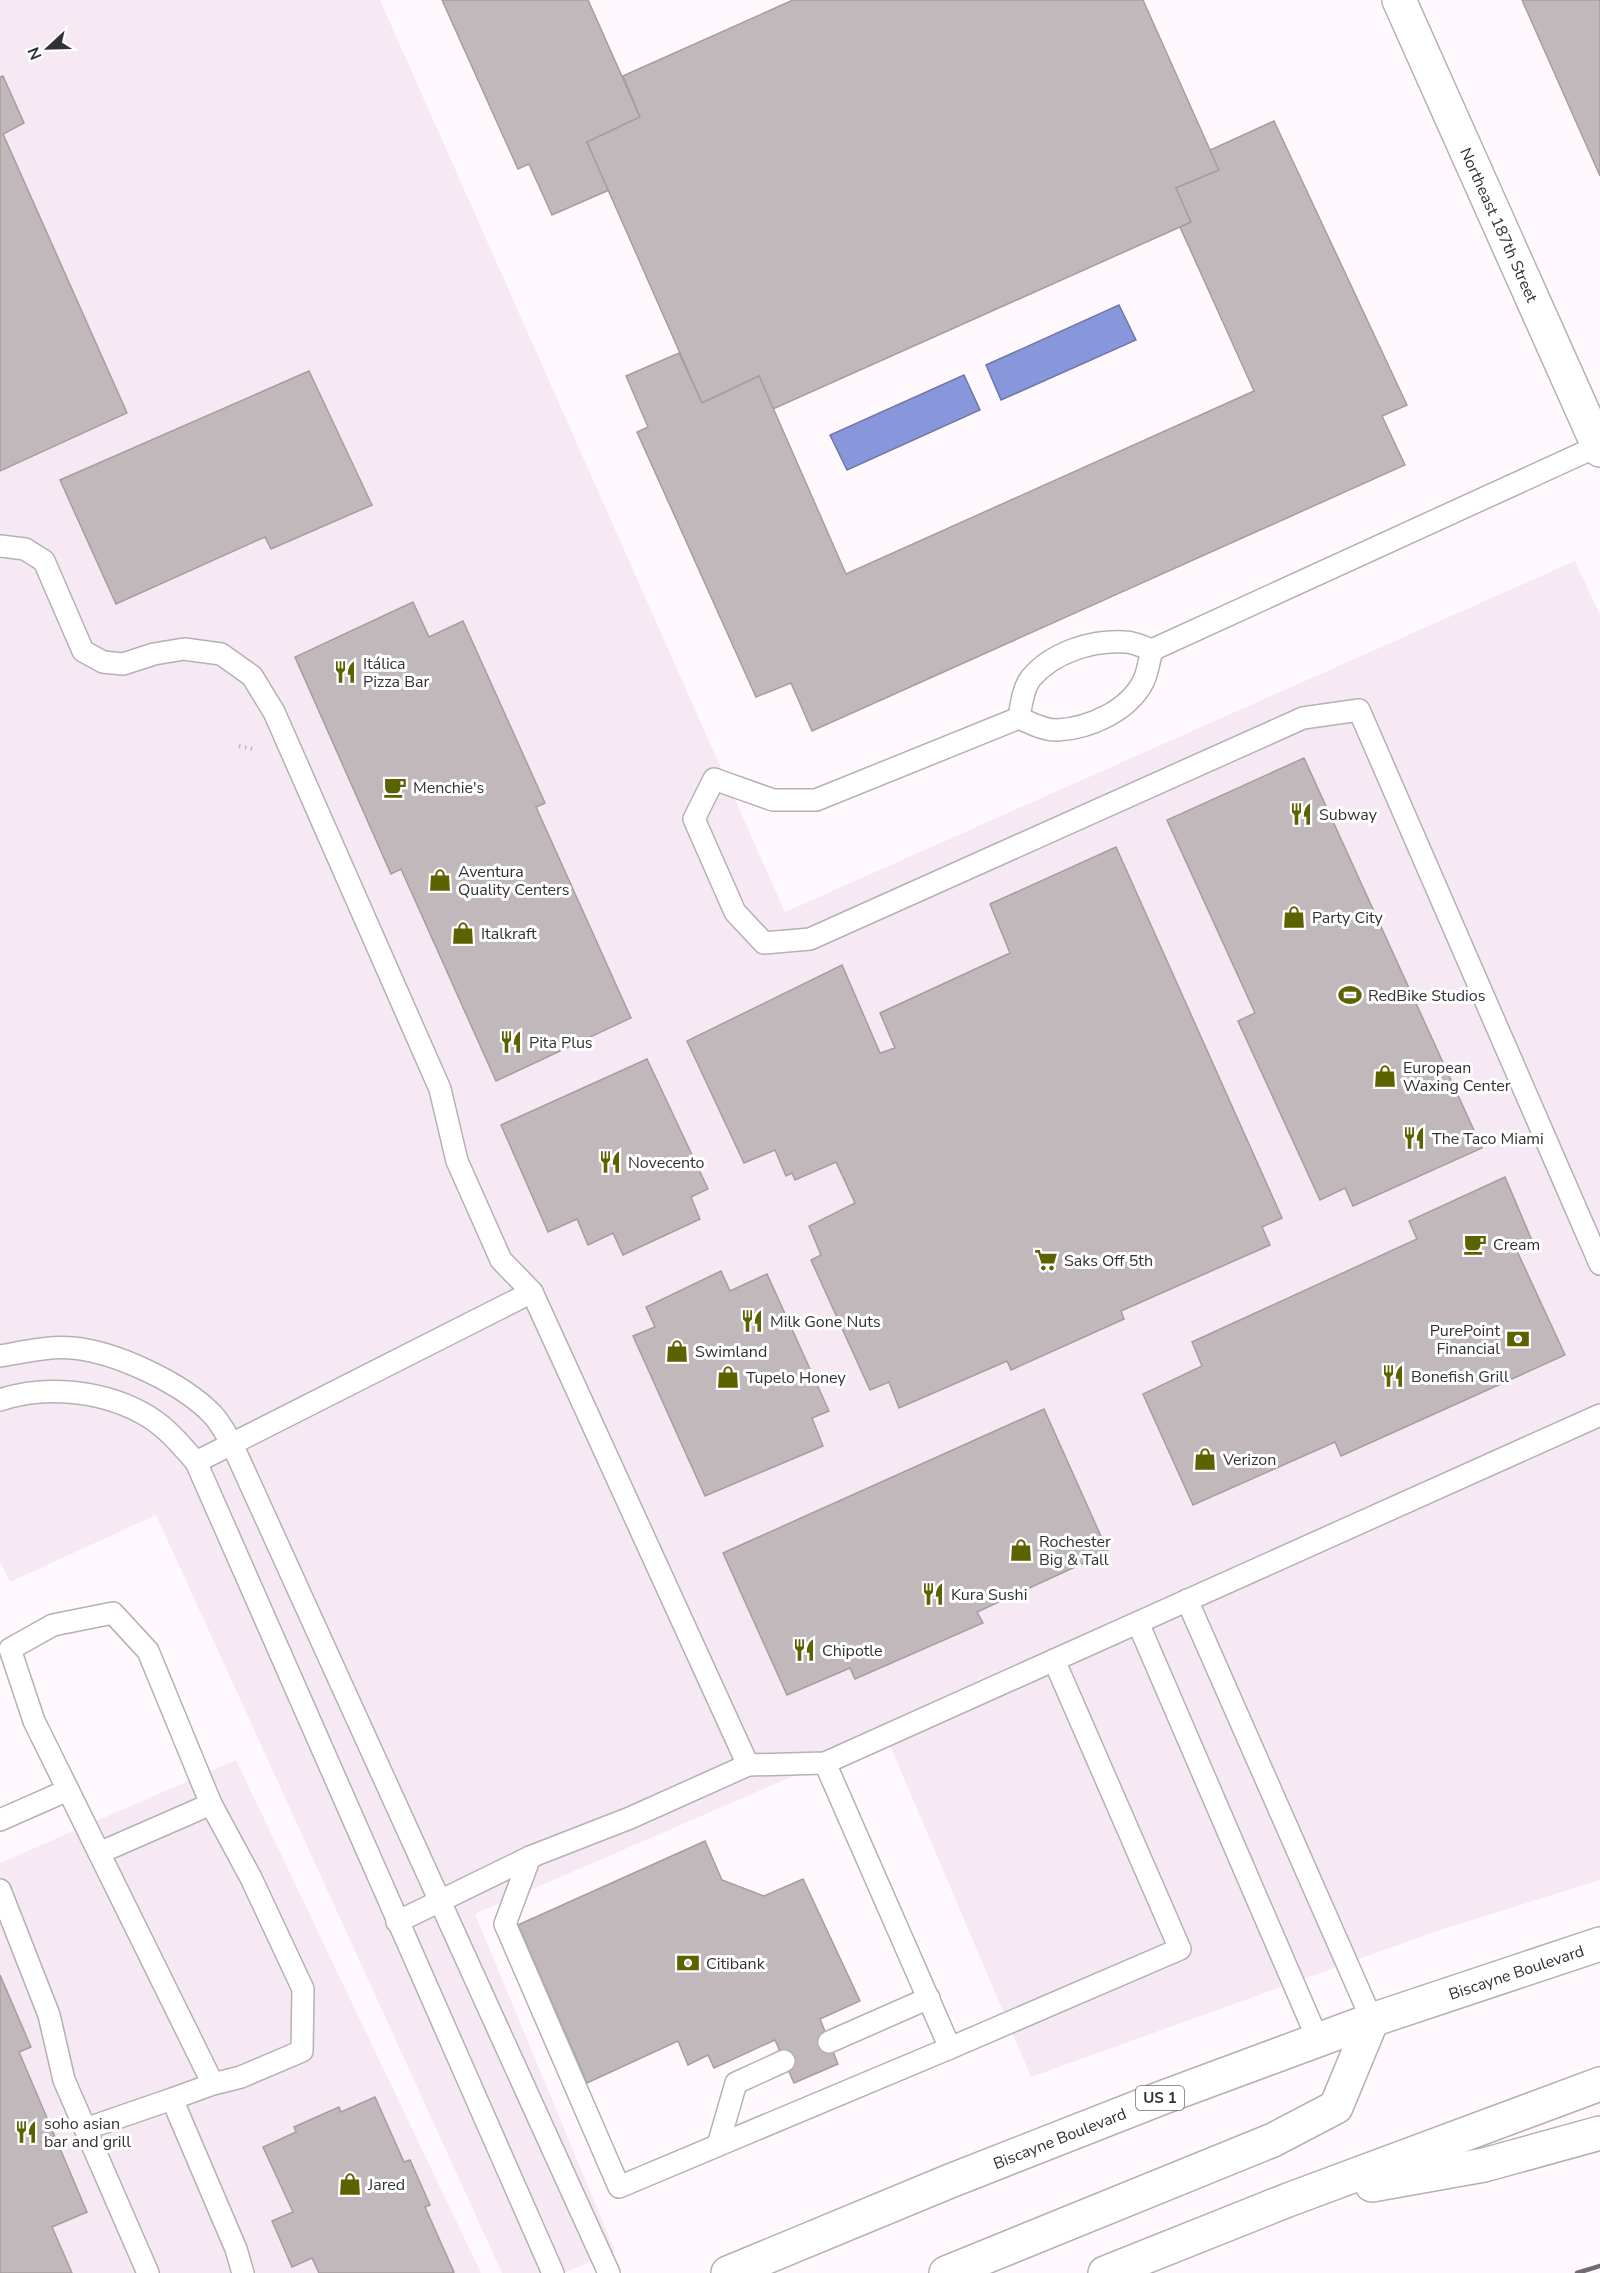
<svg xmlns="http://www.w3.org/2000/svg" width="1600" height="2273" font-family="'Nunito Sans',sans-serif">
<style>
.built{fill:#f6e9f4}
.water{fill:#8896dc;stroke:#6e77a9;stroke-width:1.5}
.building{fill:#c0b8ba;stroke:#a59d9f;stroke-width:1.5}
.lines{fill:none;stroke-linecap:round;stroke-linejoin:round}
.lane-casing{stroke:#b6b0b5;stroke-width:24}
.secondary-casing{stroke:#b6b0b5;stroke-width:36}
.primary-casing{stroke:#b6b0b5;stroke-width:36}
.path{stroke:#beb9be;stroke-width:4;stroke-dasharray:1.5 4.5;stroke-linecap:butt}
.lane{stroke:#fff;stroke-width:21}
.secondary{stroke:#fff;stroke-width:33}
.primary{stroke:#fff;stroke-width:33}
.rail{stroke:#6f6c6f;stroke-width:4.5}
.labels{text-anchor:middle;stroke-width:6;stroke-linejoin:round;paint-order:stroke}
.shield{fill:#fff;stroke:#706e70;stroke-width:1.5}
.shield-label{font-size:15px;font-weight:bold;fill:#323032}
.street-label{font-size:16px;fill:#323032;stroke:#fff}
.poi-label{font-size:16px;fill:#323032;stroke:#fff;text-anchor:start}
</style>
<rect width="100%" height="100%" fill="#fff9fe"/>
<g class="built">
<polygon points="0,0 380,0 785,912 1575,561 1600,615 1600,1880 1437,1931 1031,2077 886,1736 475,1914 615,2251 564,2273 502,2273 156,1515 10,1582 0,1562"/>
<polygon points="236,1760 481,2273 0,2273 0,1863"/>
</g>
<g class="water">
<polygon points="1119,305 1136,340 1001,400 986,365"/>
<polygon points="964,375 980,410 847,470 830,435"/>
</g>
<g class="building">
<polygon points="442,0 588,0 640,117 587,142 609,190 552,215 529,164 518,169"/>
<polygon points="793,0 1143,0 1219,170 1176,188 1191,222 1180,227 773,409 759,376 702,403 587,142 640,117 623,76"/>
<polygon points="1522,0 1600,0 1600,176"/>
<polygon points="3,76 24,123 3,134 127,413 0,471 0,77"/>
<polygon points="1274,121 1407,405 1382,416 1405,465 812,731 791,683 756,697 637,432 648,427 626,376 679,353 702,403 759,376 846,574 1254,391 1180,227 1191,222 1176,188 1219,170 1210,150"/>
<polygon points="309,371 372,505 271,549 265,537 116,604 60,480"/>
<polygon points="413,602 429,637 463,621 545,803 536,807 631,1018 496,1081 401,869 391,874 295,657"/>
<polygon points="1304,758 1482,1148 1353,1206 1345,1188 1320,1200 1238,1021 1255,1013 1167,820"/>
<polygon points="1116,847 1282,1218 1262,1227 1270,1245 1121,1311 1124,1319 1011,1370 1007,1361 899,1408 889,1382 870,1390 811,1260 821,1255 809,1226 855,1203 836,1162 795,1180 792,1173 786,1176 775,1150 744,1163 687,1041 842,965 880,1053 895,1048 880,1013 1010,953 990,904"/>
<polygon points="647,1059 708,1189 691,1197 700,1219 623,1255 613,1233 588,1245 577,1219 548,1232 501,1125"/>
<polygon points="1505,1177 1533,1243 1517,1251 1565,1355 1341,1456 1335,1442 1193,1505 1143,1394 1202,1366 1192,1342 1417,1239 1409,1221"/>
<polygon points="721,1271 730,1291 767,1274 829,1411 812,1418 823,1446 705,1496 633,1336 655,1327 646,1307"/>
<polygon points="1044,1409 1108,1552 977,1612 983,1623 855,1679 850,1668 787,1695 723,1553"/>
<polygon points="705,1841 722,1880 764,1896 803,1879 860,2001 820,2019 838,2064 794,2083 775,2040 714,2068 708,2055 688,2065 678,2041 587,2083 518,1925"/>
<polygon points="0,1975 31,2047 19,2052 87,2212 52,2227 72,2273 0,2273"/>
<polygon points="375,2097 404,2162 410,2160 430,2205 425,2207 454,2272 451,2273 319,2273 312,2258 292,2267 272,2221 293,2212 263,2147 296,2132 294,2127 339,2107 341,2112"/>
</g>
<g class="lines">
<g class="lane-casing">
<g id="lane">
<polyline points="0,546 25,549 44,561 83,651 103,662 123,664 154,654 184,649 221,654 252,676 274,712 440,1089 457,1161 501,1260 532,1292 748,1765 630,1818 530,1857 397,1922"/>
<path d="M1152,650c-3,10 -4,23 -9,32 -15,29 -53,46 -85,48 -13,1 -27,-7 -39,-12l-203,82h-43l-59,-21 -20,40 41,93 29,31 46,-4 493,-221 56,-8 241,554"/>
<path d="M1019,718c2,-13 4,-30 12,-40 22,-26 61,-38 94,-36 9,0 18,5 27,8l446,-204"/>
<path d="M0,1356c23,-4 49,-10 73,-8 43,4 109,35 139,66 8,8 14,20 20,30l377,829"/>
<path d="M0,1400c46,-16 107,-9 149,17 19,12 32,28 47,45l357,811"/>
<polyline points="196,1462 532,1292"/>
<polyline points="1187,1600 1372,2020"/>
<polyline points="1138,1623 1318,2040"/>
<polyline points="825,1763 950,2048 1180,1949 1054,1660"/>
<polyline points="748,1765 825,1763 1600,1415"/>
<polyline points="0,1820 68,1790"/>
<polyline points="99,1853 211,1804"/>
<polyline points="530,1857 505,1924 619,2187 950,2048"/>
<polyline points="0,1890 49,2015 64,2080 148,2273"/>
<polyline points="829,2042 929,1998"/>
<polyline points="213,2084 34,1721 10,1649 53,1625 113,1613 148,1651 211,1804 251,1878 303,1989 302,2051 241,2077 213,2084 172,2099 236,2249 243,2273"/>
<polyline points="85,2129 172,2099"/>
<polyline points="718,2145 736,2083 784,2061"/>
</g>
</g>
<g class="secondary-casing">
<g id="secondary">
<path id="s1" d="M1399,0l201,450"/>
</g>
</g>
<g class="primary-casing">
<g id="primary">
<polyline points="1372,2185 1484,2165 1600,2133"/>
<path id="s2" d="M728,2273l222,-92 214,-84 208,-77 228,-76"/>
<polyline points="946,2273 1273,2140 1336,2107 1372,2020"/>
<polyline points="1105,2273 1288,2200 1600,2084"/>
</g>
</g>
<polyline class="path" points="239,746 253,749"/>
<use href="#lane" class="lane"/>
<use href="#secondary" class="secondary"/>
<use href="#primary" class="primary"/>
<polyline class="rail" points="1577,2273 1600,2266"/>
</g>
<defs>
<g id="restaurant-bare" transform="scale(1.8)"><path d="M-5-6h1v4h1v-4h1v4h1v-4h1v5L-1.5 .5V6h-2V.5L-5-1ZM5-6V6H3V1.5H1.5Q1.5-4 5-6Z" fill="#5b6301" stroke="#fff" stroke-width="2.5" paint-order="stroke"/></g>
<g id="cafe-bare" transform="scale(1.8)"><path d="M-5.5-4.5H6V0H3Q3 3.5 0 3.5H-2.5Q-5.5 3.5-5.5 0ZM3-3.2v2h1.7v-2ZM-6 4.5H4V6H-6Z" fill="#5b6301" stroke="#fff" stroke-width="2.5" paint-order="stroke"/></g>
<g id="shop-bare" transform="scale(1.8)"><path d="M-5-2.5h2.3a2.7 3.5 0 0 1 5.4 0H5L5.5 6h-11ZM-1.5-2.5h3a1.5 2.3 0 0 0-3 0Z" fill="#5b6301" stroke="#fff" stroke-width="2.5" paint-order="stroke"/></g>
<g id="stadium-bare" transform="scale(1.8)"><path d="M0-5a6.5 5 0 1 0 0 10a6.5 5 0 1 0 0-10ZM-3.5-1.8h7v3.6h-7Z" fill="#5b6301" stroke="#fff" stroke-width="2.5" paint-order="stroke"/></g>
<g id="supermarket-bare" transform="scale(1.8)"><path d="M-6-5.5h2.5l.6 2H6L4.5 2H-2.5L-4.4-4H-6ZM-1.5 3.2a1.3 1.3 0 1 0 .1 0ZM3 3.2a1.3 1.3 0 1 0 .1 0Z" fill="#5b6301" stroke="#fff" stroke-width="2.5" paint-order="stroke"/></g>
<g id="bank-bare" transform="scale(1.8)"><path d="M-6-4H6V4H-6ZM0-2.3a2.3 2.3 0 1 0 0 4.6a2.3 2.3 0 1 0 0-4.6Z" fill="#5b6301" stroke="#fff" stroke-width="2.5" paint-order="stroke"/></g>
</defs>
<g fill-rule="evenodd">
<use href="#restaurant-bare" x="345" y="672"/>
<use href="#cafe-bare" x="395" y="787"/>
<use href="#restaurant-bare" x="1301" y="814"/>
<use href="#shop-bare" x="440" y="880"/>
<use href="#shop-bare" x="1294" y="917"/>
<use href="#shop-bare" x="463" y="933"/>
<use href="#stadium-bare" x="1350" y="995"/>
<use href="#restaurant-bare" x="511" y="1042"/>
<use href="#shop-bare" x="1385" y="1076"/>
<use href="#restaurant-bare" x="1414" y="1138"/>
<use href="#restaurant-bare" x="610" y="1162"/>
<use href="#cafe-bare" x="1475" y="1244"/>
<use href="#supermarket-bare" x="1046" y="1260"/>
<use href="#restaurant-bare" x="752" y="1321"/>
<use href="#bank-bare" x="1518" y="1339"/>
<use href="#shop-bare" x="677" y="1351"/>
<use href="#restaurant-bare" x="1393" y="1376"/>
<use href="#shop-bare" x="728" y="1377"/>
<use href="#shop-bare" x="1205" y="1459"/>
<use href="#shop-bare" x="1021" y="1550"/>
<use href="#restaurant-bare" x="933" y="1594"/>
<use href="#restaurant-bare" x="804" y="1650"/>
<use href="#bank-bare" x="688" y="1963"/>
<use href="#restaurant-bare" x="26" y="2132"/>
<use href="#shop-bare" x="350" y="2184"/>
</g>
<g class="labels">
<rect class="shield" x="1136" y="2086" width="48" height="24" rx="4.5"/>
<g class="shield-label">
<text x="1160" y="2103">US 1</text>
</g>
<g class="street-label">
<text dy="6" stroke="none"><textPath href="#s1" startOffset="246">Northeast 187th Street</textPath></text>
<text dy="6" stroke="none"><textPath href="#s2" startOffset="844">Biscayne Boulevard</textPath></text>
<text dy="6" stroke="none"><textPath href="#s2" startOffset="358">Biscayne Boulevard</textPath></text>
</g>
<g class="poi-label">
<text x="363" y="669">Itálica<tspan x="363" dy="18">Pizza Bar</tspan></text>
<text x="413" y="793">Menchie's</text>
<text x="1319" y="820">Subway</text>
<text x="458" y="877">Aventura<tspan x="458" dy="18">Quality Centers</tspan></text>
<text x="1312" y="923">Party City</text>
<text x="481" y="939">Italkraft</text>
<text x="1368" y="1001">RedBike Studios</text>
<text x="529" y="1048">Pita Plus</text>
<text x="1403" y="1073">European<tspan x="1403" dy="18">Waxing Center</tspan></text>
<text x="1432" y="1144">The Taco Miami</text>
<text x="628" y="1168">Novecento</text>
<text x="1493" y="1250">Cream</text>
<text x="1064" y="1266">Saks Off 5th</text>
<text x="770" y="1327">Milk Gone Nuts</text>
<text x="1500" y="1336" text-anchor="end">PurePoint<tspan x="1500" dy="18">Financial</tspan></text>
<text x="695" y="1357">Swimland</text>
<text x="1411" y="1382">Bonefish Grill</text>
<text x="746" y="1383">Tupelo Honey</text>
<text x="1223" y="1465">Verizon</text>
<text x="1039" y="1547">Rochester<tspan x="1039" dy="18">Big &amp; Tall</tspan></text>
<text x="951" y="1600">Kura Sushi</text>
<text x="822" y="1656">Chipotle</text>
<text x="706" y="1969">Citibank</text>
<text x="44" y="2129">soho asian<tspan x="44" dy="18">bar and grill</tspan></text>
<text x="368" y="2190">Jared</text>
</g>
</g>
<g transform="translate(48 48) rotate(248)" stroke="#ffffff" stroke-width="4.5" paint-order="stroke">
<path d="M0-4.5L10 22L0 15L-10 22Z" fill="#323032"/>
<text y="-9" font-size="16" font-weight="bold" text-anchor="middle" fill="#323032">N</text>
</g>
</svg>
